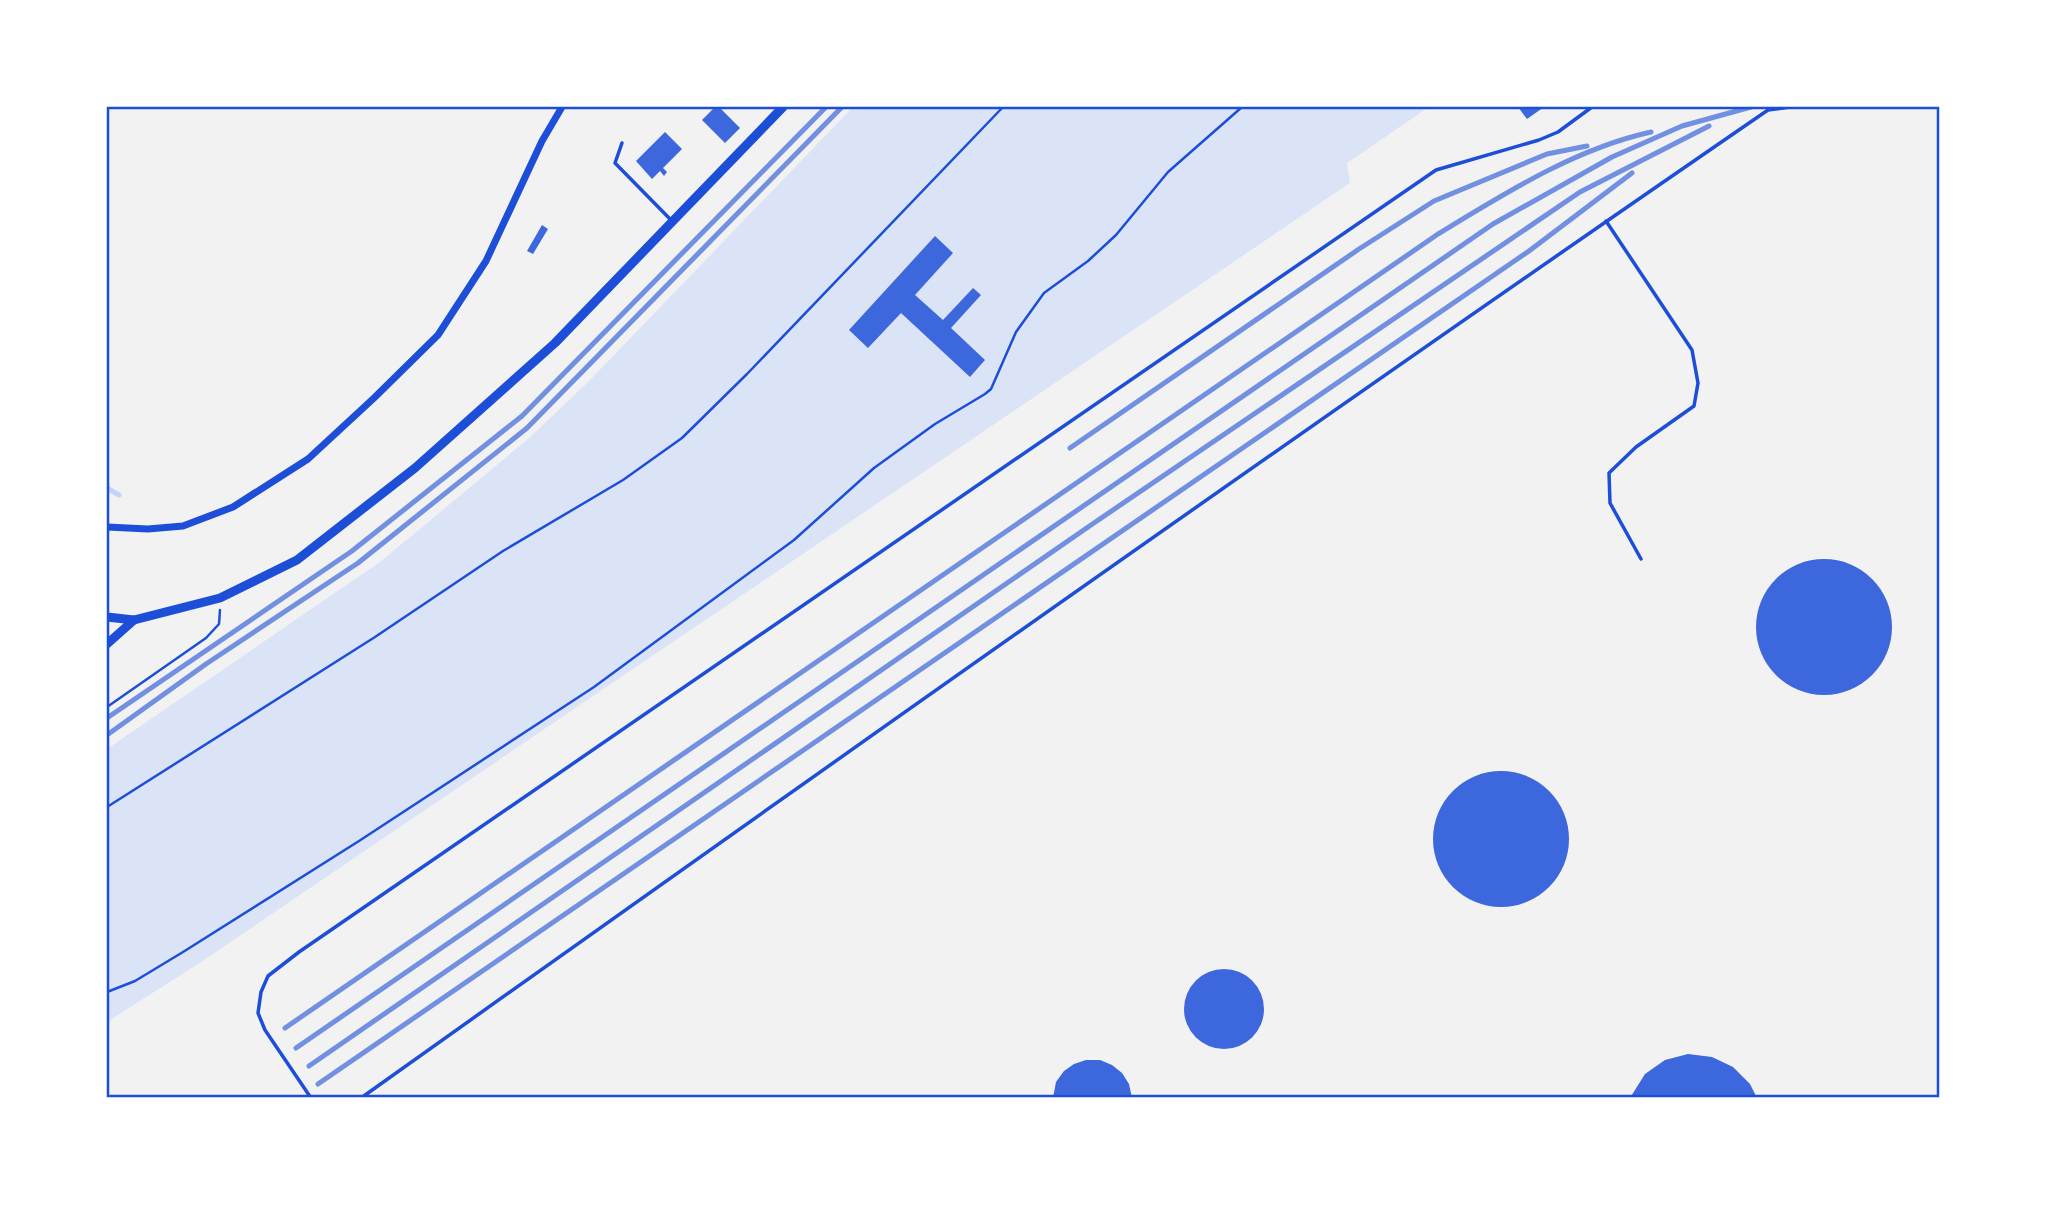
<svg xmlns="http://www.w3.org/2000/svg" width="2046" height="1205" font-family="'Asap Condensed',sans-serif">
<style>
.green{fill:#dbe4f7}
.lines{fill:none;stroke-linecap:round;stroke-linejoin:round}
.stream{stroke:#bfd3fe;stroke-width:5}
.building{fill:#3d67dc}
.path{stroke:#1d4ed8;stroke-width:2.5}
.service{stroke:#1d4ed8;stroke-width:3.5}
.minor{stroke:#1d4ed8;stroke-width:7}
.tertiary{stroke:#1d4ed8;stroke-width:9}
.rail{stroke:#7290e2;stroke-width:5}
.neatline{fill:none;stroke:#1d4ed8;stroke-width:2.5}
</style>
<rect width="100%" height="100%" fill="#f2f2f2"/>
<polygon class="green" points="853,107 1429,107 1347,163 1350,183 201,962 107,1022 107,749 380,562 528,439 589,381"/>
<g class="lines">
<polyline class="stream" points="107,488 119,495"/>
</g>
<g class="building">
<polygon points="715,107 719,107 740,128 725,143 702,120"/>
<polygon points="1518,107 1544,107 1527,119"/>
<polygon points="665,132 682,149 663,168 667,172 664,176 660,171 652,179 636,161"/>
<polygon points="542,225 548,229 533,254 527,251"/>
<polygon points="935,236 953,253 915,295 943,320 973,288 981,295 951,328 985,360 970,377 901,313 868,348 849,330"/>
<circle cx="1824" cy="627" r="68"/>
<circle cx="1501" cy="839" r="68"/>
<circle cx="1224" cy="1009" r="40"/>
<polygon points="1688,1054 1712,1057 1733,1067 1750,1084 1757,1098 1630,1098 1645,1074 1665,1060"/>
<polygon points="1086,1060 1100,1060 1112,1065 1122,1073 1129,1084 1132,1098 1053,1098 1056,1082 1064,1071 1074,1064"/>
</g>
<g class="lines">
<g class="path">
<polyline points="107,707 206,638 219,624 220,610"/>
<polyline points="107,807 375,637 503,551 623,480 682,438 747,374 1003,107"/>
<polyline points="107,992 135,981 183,952 359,841 594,687 794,540 874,468 935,424 985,394 991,389 1016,332 1044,293 1088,261 1116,235 1168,172 1242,107"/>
</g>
<g class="service">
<polyline points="622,143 615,163 671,220"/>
<polyline points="1606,221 1692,350 1698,383 1694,406 1636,447 1609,473 1610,503 1641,559"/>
<polyline points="311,1098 265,1030 258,1013 261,992 268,976 299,952 1436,170 1539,140 1558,132 1592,107"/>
<path d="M361,1098c466,-332 934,-663 1407,-988l22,-3"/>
</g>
<polyline class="minor" points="107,527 148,529 183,526 233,507 308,459 374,398 438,335 486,261 542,141 562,107"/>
<g class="tertiary">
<polyline points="107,617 134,620 220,598 297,560 415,468 555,343 783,107"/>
<polyline points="107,644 134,620"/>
</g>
<g class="rail">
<polyline points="1070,448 1359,249 1434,201 1547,154 1587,146"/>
<polyline points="107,718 352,551 522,416 826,107"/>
<polyline points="107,735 206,664 358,563 527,428 842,107"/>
<path d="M285,1028l1153,-794c66,-40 136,-85 213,-102"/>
<polyline points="296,1048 1493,224 1612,157 1682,126 1751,107"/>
<polyline points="309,1066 1091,525 1580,192 1709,126"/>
<polyline points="318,1084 1529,251 1632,173"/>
</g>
</g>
<rect width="2046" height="1205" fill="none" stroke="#ffffff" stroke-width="217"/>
<rect x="108" y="108" width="1830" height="988" class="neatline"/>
</svg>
